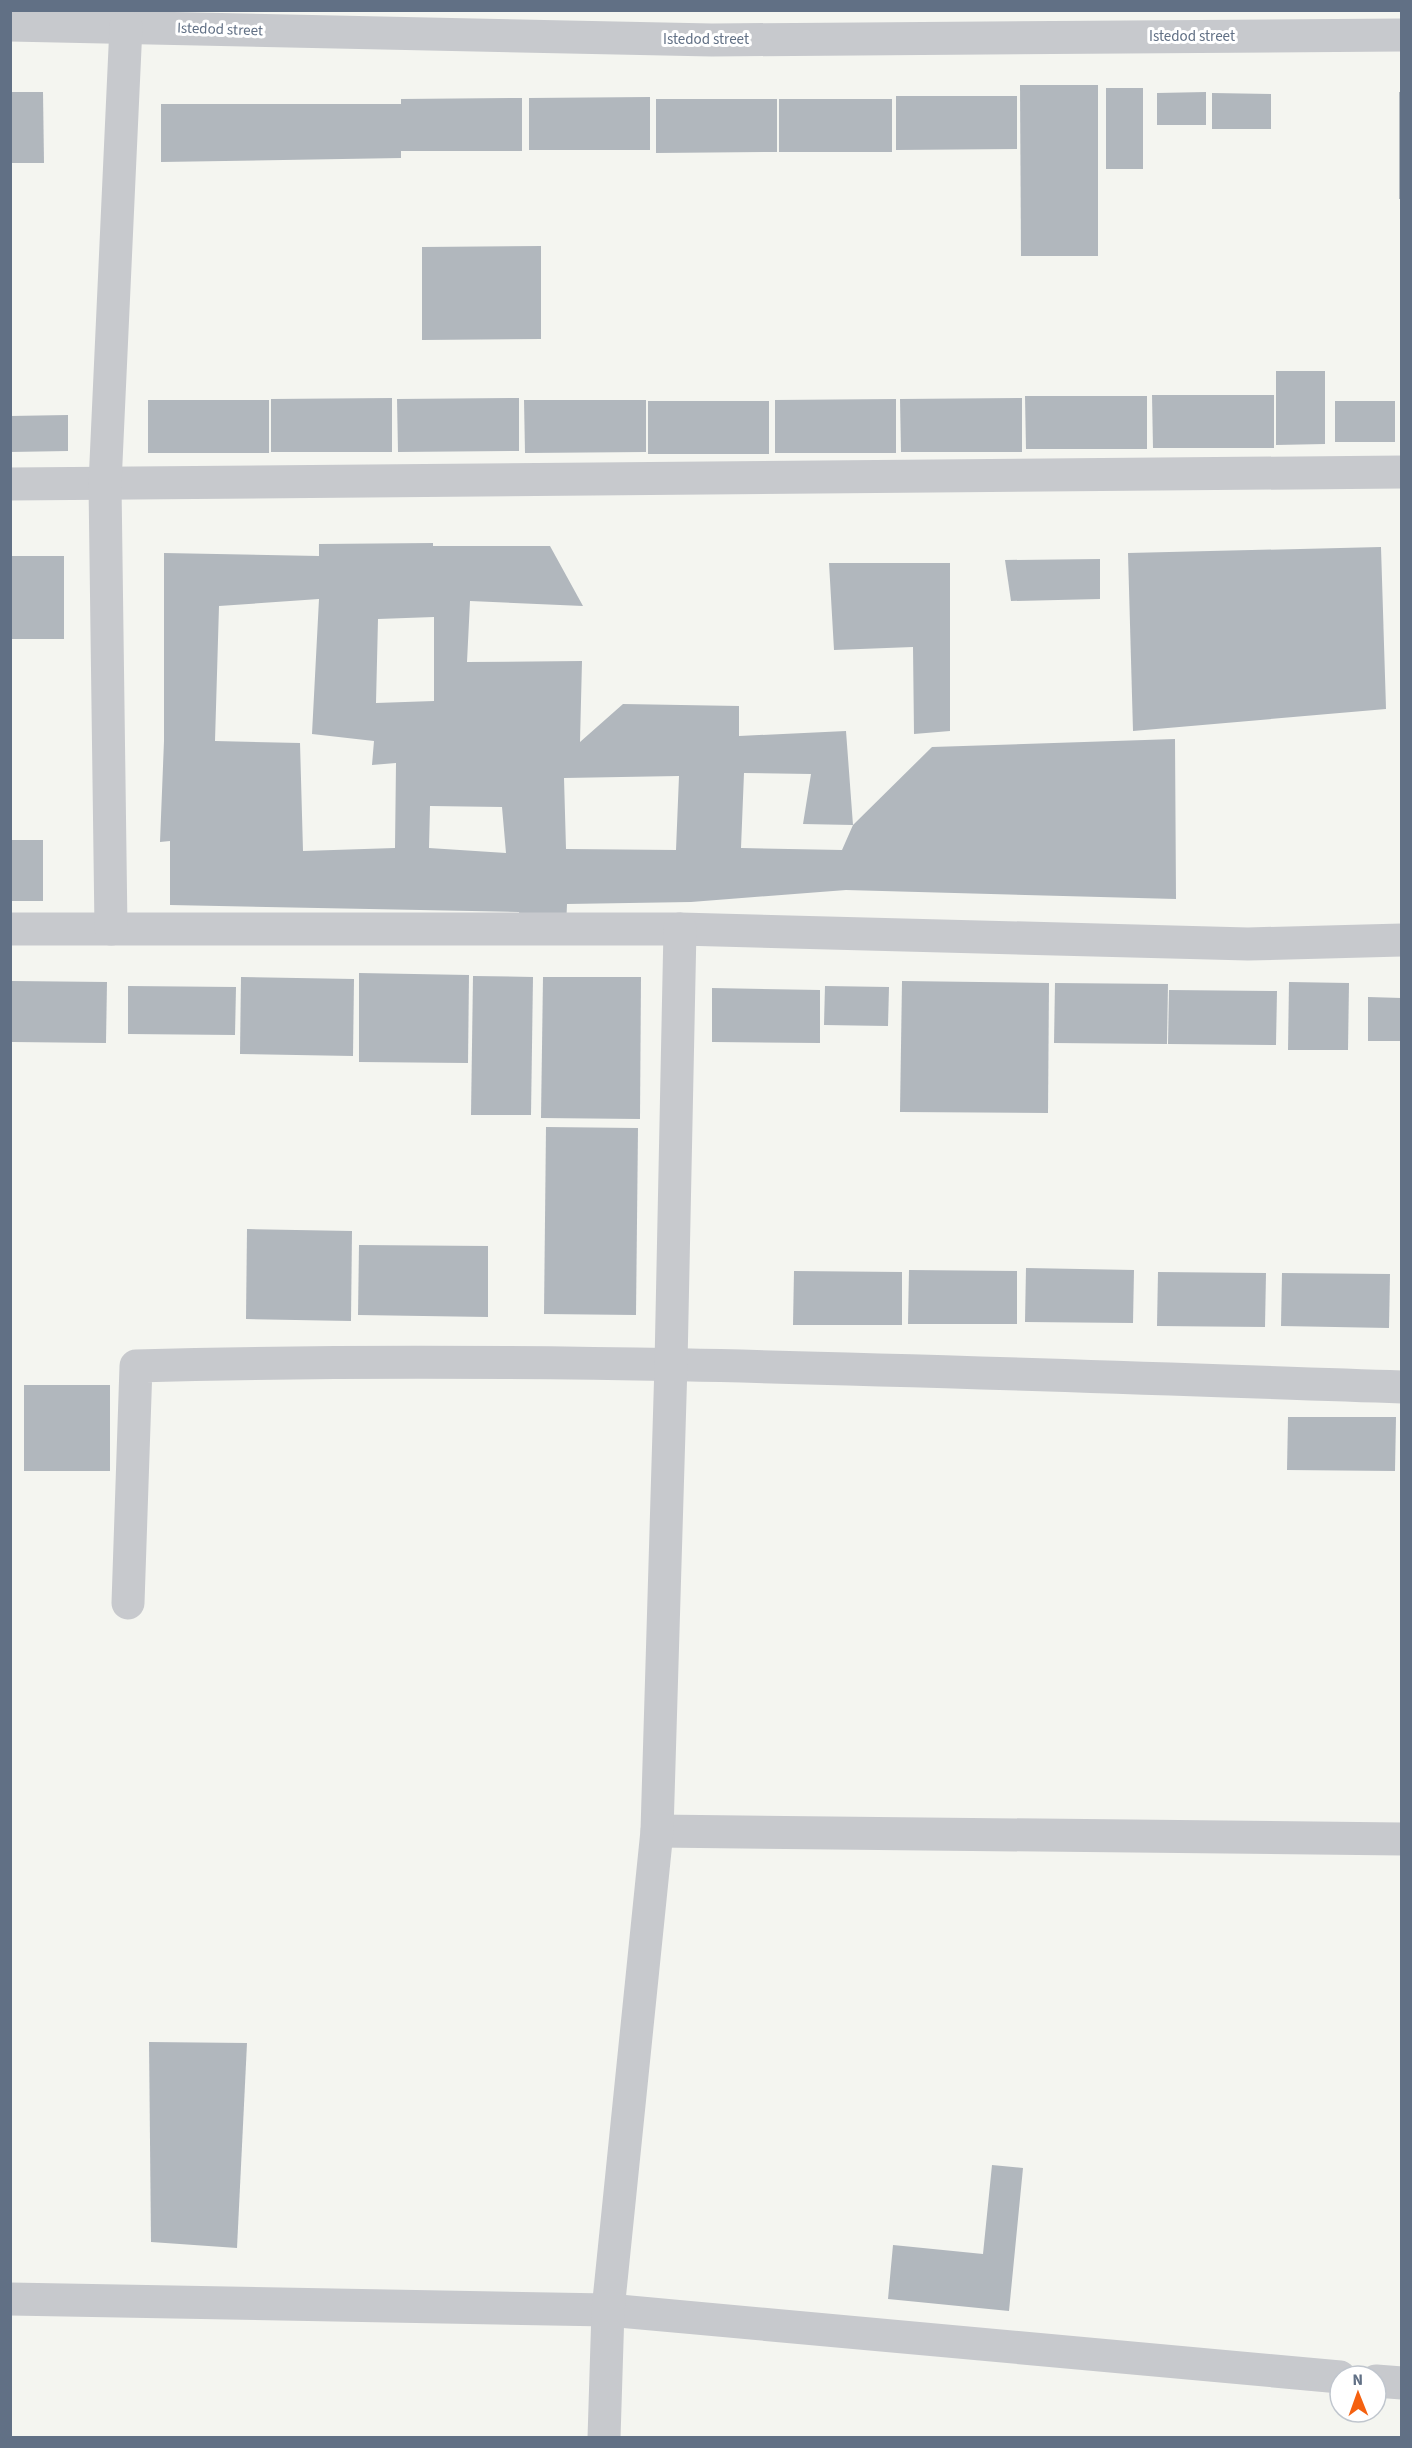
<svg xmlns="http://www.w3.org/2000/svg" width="1412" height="2448" font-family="'Source Sans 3',sans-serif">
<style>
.building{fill:#b1b7bd;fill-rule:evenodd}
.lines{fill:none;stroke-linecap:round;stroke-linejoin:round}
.minor{stroke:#c7c9cd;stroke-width:33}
.labels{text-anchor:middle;stroke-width:6;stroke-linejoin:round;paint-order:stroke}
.street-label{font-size:15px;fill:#617085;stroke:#fff}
</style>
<rect width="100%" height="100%" fill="#f4f5f0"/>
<g class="building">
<polygon points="1020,85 1098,85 1098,256 1021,256"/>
<rect x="1106" y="88" width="37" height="81"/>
<polygon points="10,92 43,92 44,163 10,163"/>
<polygon points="1206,92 1206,125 1157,125 1157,93"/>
<rect x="1399" y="92" width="3" height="107"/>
<polygon points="1212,93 1271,94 1271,129 1212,129"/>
<polygon points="896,96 1017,96 1017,149 896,150"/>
<polygon points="650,97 650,150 529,150 529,98"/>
<polygon points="522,98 522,151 401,151 401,158 161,162 161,104 401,104 401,99"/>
<polygon points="656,99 777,99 777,152 656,153"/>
<rect x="779" y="99" width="113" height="53"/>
<polygon points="541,246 541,339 422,340 422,247"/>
<polygon points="1276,371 1325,371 1325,444 1276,445"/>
<polygon points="1152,395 1274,395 1274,448 1153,448"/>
<polygon points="1025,396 1147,396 1147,449 1026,449"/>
<polygon points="392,398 392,452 271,452 271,399"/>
<polygon points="519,398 519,451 398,452 397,399"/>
<polygon points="1022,398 1022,452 901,452 900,399"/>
<polygon points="896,399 896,453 775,453 775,400"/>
<rect x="148" y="400" width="121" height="53"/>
<polygon points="524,400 646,400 646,452 525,453"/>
<rect x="648" y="401" width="121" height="53"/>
<rect x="1335" y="401" width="60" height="41"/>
<polygon points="68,415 68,451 10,452 10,416"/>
<path d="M433,543v3h117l33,60 -113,-5 -3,61 115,-1 -2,81 43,-38 116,2v30l107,-5 7,94 79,-78 243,-8 1,160 -330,-9 -155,12 -124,2 -1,25h-46l-1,-17 -349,-7v-64l-10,1 4,-101v-188l155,3v-12zM319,599l-7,135 62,7 -2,24 24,-2 -1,85 -92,3 -3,-108 -85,-2 4,-135zM434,617v84l-58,2 2,-84zM744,773l67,1 -8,50 50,1 -11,25 -101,-2zM679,776l-3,74 -110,-1 -2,-71zM430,806l72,1 4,46 -77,-5z"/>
<polygon points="1381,547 1386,709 1133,731 1128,553"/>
<rect x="10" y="556" width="54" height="83"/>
<polygon points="1100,559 1100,599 1011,601 1005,560"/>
<polygon points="829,563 950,563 950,731 914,734 913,647 834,650"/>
<rect x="10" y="840" width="33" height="61"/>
<polygon points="359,973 469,975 468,1063 359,1062"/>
<polygon points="473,976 533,977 531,1115 471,1115"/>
<polygon points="241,977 354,979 353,1056 240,1054"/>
<polygon points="543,977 641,977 640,1119 541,1118"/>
<polygon points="12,981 107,982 106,1043 12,1042"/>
<polygon points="902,981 1049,983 1048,1113 900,1112"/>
<polygon points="1289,982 1349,983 1348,1050 1288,1050"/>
<polygon points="1055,983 1168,984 1167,1044 1054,1043"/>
<polygon points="128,986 236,987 235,1035 128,1034"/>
<polygon points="825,986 889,987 888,1026 824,1025"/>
<polygon points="712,988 820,990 820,1043 712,1042"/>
<polygon points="1169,990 1277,991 1276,1045 1168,1044"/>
<polygon points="1368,997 1402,998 1402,1041 1368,1041"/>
<polygon points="546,1127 638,1128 636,1315 544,1314"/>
<polygon points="247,1229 352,1231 351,1321 246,1319"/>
<polygon points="359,1245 488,1246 488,1317 358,1315"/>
<polygon points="1026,1268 1134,1270 1133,1323 1025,1322"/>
<polygon points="909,1270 1017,1271 1017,1324 908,1324"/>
<polygon points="794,1271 902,1272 902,1325 793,1325"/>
<polygon points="1158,1272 1266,1273 1265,1327 1157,1326"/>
<polygon points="1282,1273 1390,1274 1389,1328 1281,1326"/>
<rect x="24" y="1385" width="86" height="86"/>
<polygon points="1288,1417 1396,1417 1395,1471 1287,1470"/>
<polygon points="149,2042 247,2043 237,2248 151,2242"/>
<polygon points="992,2165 1023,2168 1009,2311 888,2299 893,2245 983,2254"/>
</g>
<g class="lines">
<g class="minor">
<polyline points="10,25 712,40 1402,35"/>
<polyline points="10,484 1402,472"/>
<polyline points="10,929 680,929 1248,944 1402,940"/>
<polyline points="111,929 105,484 126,26"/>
<path d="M128,1603l8,-237c422,-12 844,7 1266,21"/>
<polyline points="657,1831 1402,1839"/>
<polyline points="10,2299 608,2310 1340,2377"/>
<polyline points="1376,2381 1402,2383"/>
<polyline points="604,2438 608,2310 657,1831 671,1364 680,929"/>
</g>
</g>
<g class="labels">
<g class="street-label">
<text transform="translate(220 29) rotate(2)" y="5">Istedod street</text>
<text x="1192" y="41">Istedod street</text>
<text x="706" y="44">Istedod street</text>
</g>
</g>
<rect width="1412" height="2448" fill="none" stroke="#617085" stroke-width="24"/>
<g transform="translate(1358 2394) rotate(359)"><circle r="28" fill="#ffffff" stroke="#c0c6ce" stroke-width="1.5"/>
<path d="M0-4.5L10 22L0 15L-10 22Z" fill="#f56110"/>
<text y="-9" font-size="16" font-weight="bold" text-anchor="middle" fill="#617085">N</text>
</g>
</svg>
